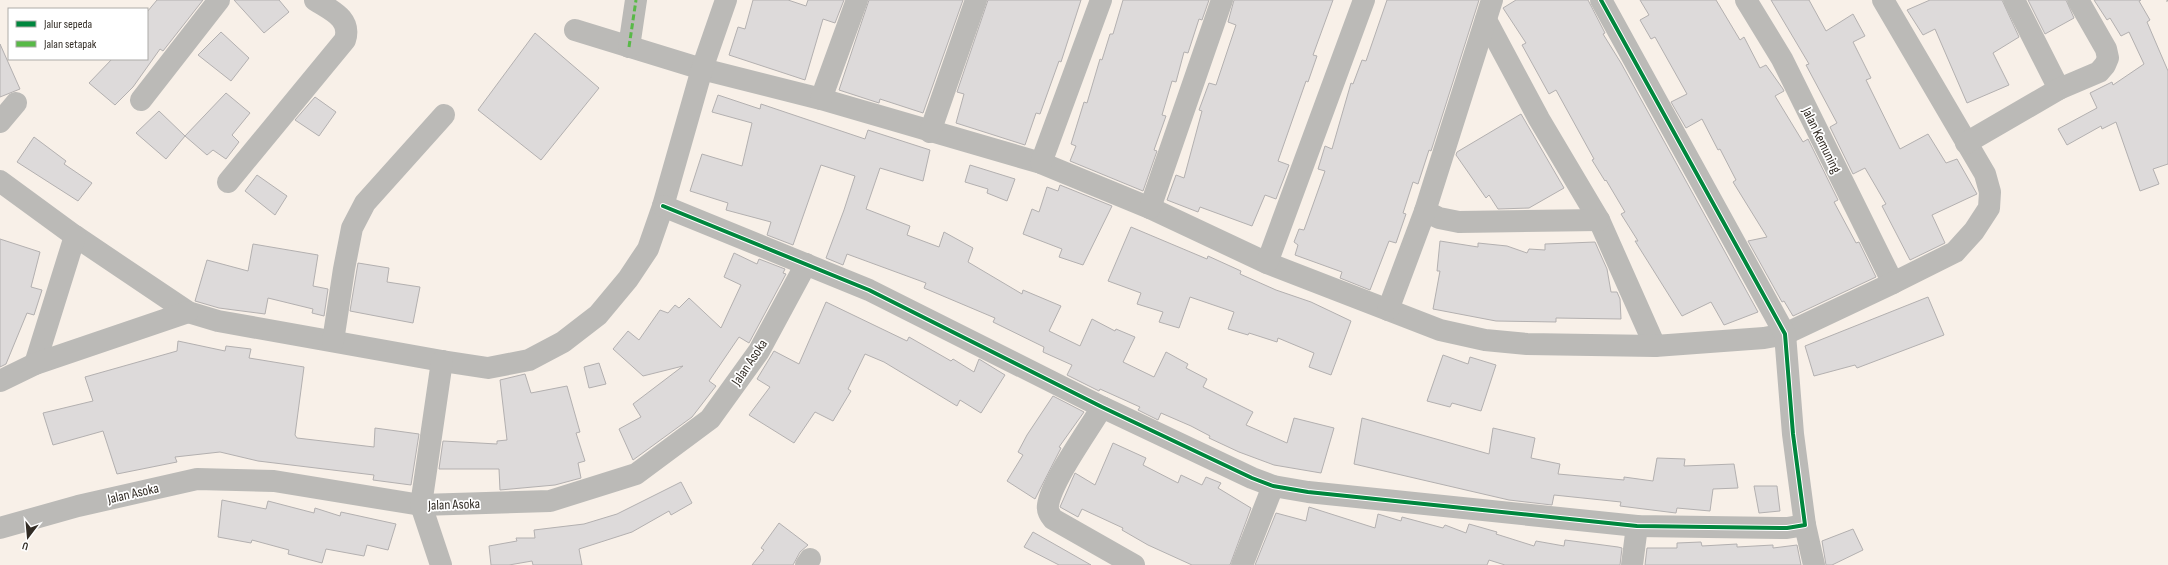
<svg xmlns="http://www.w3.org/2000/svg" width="2168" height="565" font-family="'Sofia Sans Condensed',sans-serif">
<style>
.building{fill:#dddada;stroke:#b3b0b0}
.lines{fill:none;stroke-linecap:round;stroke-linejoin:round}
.minor{stroke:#bbbab7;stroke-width:22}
.rail{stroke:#b4b0ac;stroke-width:3;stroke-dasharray:5 5;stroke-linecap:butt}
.quiet{stroke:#58b947;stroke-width:3;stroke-dasharray:6 3;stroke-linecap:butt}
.cycleway-casing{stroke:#fff;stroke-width:6}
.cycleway{stroke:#00873e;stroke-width:4}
.labels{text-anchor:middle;stroke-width:3.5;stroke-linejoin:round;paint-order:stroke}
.street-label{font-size:14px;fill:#322c25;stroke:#fff}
</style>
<rect width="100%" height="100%" fill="#f8f0e8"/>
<g class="building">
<polygon points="157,0 203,0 163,51 160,49 133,87 115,105 89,83 112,59 147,59 147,12"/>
<polygon points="234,0 279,0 289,12 264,33"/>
<polygon points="753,0 788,0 806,6 808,0 844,0 835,23 823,19 805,80 729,55 738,27 745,29"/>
<polygon points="869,0 963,0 923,113 880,99 879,103 839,90"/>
<polygon points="988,0 1081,0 1061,62 1059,61 1040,114 1036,113 1025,145 956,123 964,94 957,92"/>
<polygon points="1123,0 1209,0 1202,20 1199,19 1188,53 1184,52 1176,82 1172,81 1162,115 1166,116 1154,150 1157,151 1143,191 1070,161 1076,146 1071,144 1084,102 1087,103 1100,59 1102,60 1110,34 1113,34"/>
<polygon points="1234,0 1333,0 1313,55 1317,56 1308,82 1306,81 1278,161 1289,165 1276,199 1265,195 1252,226 1200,207 1198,212 1167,200 1176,175 1184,178 1202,111 1199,110 1209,83 1216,85 1236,25 1228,22"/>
<polygon points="1387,0 1479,0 1431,151 1429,150 1418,184 1413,182 1403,213 1406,214 1396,243 1389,241 1370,290 1340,278 1342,272 1295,255 1298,245 1294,242 1299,229 1304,230 1325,171 1318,169 1325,146 1332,149 1351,83 1353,84 1362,60 1366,61"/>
<polygon points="1516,0 1588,0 1605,33 1603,34 1621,63 1758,312 1724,325 1711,302 1682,316 1635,241 1638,241 1621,214 1625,212 1606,180 1605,181 1592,160 1594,159 1556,90 1549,94 1522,45 1526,43 1503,8"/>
<polygon points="1640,0 1716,0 1740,40 1744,37 1760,68 1766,65 1783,89 1784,91 1775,96 1803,142 1808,139 1838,200 1834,202 1856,243 1859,242 1876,277 1793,316 1784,301 1782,302 1748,241 1767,237 1733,182 1736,180 1720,149 1718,150 1702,119 1686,128 1671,102 1687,94 1655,37 1651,39 1640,20 1649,15"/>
<polygon points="1771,0 1809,0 1826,31 1853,14 1865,36 1853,42 1871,78 1866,80 1900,149 1928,134 1946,163 1957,159 1977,194 1932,215 1945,243 1910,260 1882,206 1886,204 1865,168 1853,174 1830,127 1837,123 1806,65 1809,64"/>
<polygon points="1930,0 2002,0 2019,37 1993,53 2009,85 1967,103 1935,29 1923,35 1907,10"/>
<polygon points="2028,0 2066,0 2074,18 2045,34"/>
<polygon points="2094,0 2141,0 2139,1 2150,20 2147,22 2168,71 2168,164 2153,169 2159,184 2140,191 2116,122 2102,129 2101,126 2067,145 2058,129 2097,108 2090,93 2112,82 2113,85 2144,64 2129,32 2121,36 2110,18 2107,20"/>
<polygon points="221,32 249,58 231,81 198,55"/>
<polygon points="535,33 599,88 541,160 478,110"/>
<polygon points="0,44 20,89 0,97"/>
<polygon points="226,93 250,113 232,135 239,142 226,159 213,150 207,155 185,136"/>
<polygon points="718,95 760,109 761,104 865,139 868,130 930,150 923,181 880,168 866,209 910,226 907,235 939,247 944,232 973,248 968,262 1022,294 1023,290 1061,306 1049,331 1080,346 1092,319 1115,331 1116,329 1135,337 1123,362 1154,377 1166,352 1188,364 1186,368 1207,379 1203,387 1253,412 1246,425 1287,443 1294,418 1334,428 1321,473 1274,465 1239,452 1209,438 1210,436 1191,426 1161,413 1158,420 1138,410 1140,407 1100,389 1099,391 1067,375 1072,365 1043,352 1044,347 993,322 995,318 924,288 926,283 847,254 843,265 826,258 844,210 855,176 821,165 793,245 767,235 771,222 726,210 728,203 690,191 702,154 742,166 752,123 712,112"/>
<polygon points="315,97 336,112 319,136 295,120"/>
<polygon points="159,111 185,136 166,159 136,133"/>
<polygon points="1521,114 1564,188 1529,208 1498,209 1489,195 1486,198 1456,155 1457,152"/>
<polygon points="34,137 66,161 64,164 92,183 78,201 17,162"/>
<polygon points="970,165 1015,179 1007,201 987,193 988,189 965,182"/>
<polygon points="257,175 287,196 275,215 245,191"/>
<polygon points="1060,185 1112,206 1083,265 1059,257 1062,249 1023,234 1032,209 1039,212 1047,187 1058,191"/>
<polygon points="1131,227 1207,259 1208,256 1241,271 1240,274 1276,290 1311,302 1351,321 1331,375 1309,367 1314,353 1278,338 1277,342 1249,333 1248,335 1228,329 1234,312 1190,297 1179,328 1159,322 1163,312 1137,304 1141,293 1108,281"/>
<polygon points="0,239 40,252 31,287 42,290 34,315 27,313 6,364 0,367"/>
<polygon points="1440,241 1478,247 1478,243 1507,246 1527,253 1529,249 1545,250 1545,244 1595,242 1607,269 1611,292 1617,292 1620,299 1621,319 1556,318 1556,322 1496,321 1433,309 1440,271 1437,271"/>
<polygon points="253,244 318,255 313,286 328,289 324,316 312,313 313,309 268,298 265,314 219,308 195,301 207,260 248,271"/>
<polygon points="734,253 757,264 759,259 785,269 783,273 786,274 749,343 739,337 709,381 716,386 692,417 633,460 619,429 641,417 633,404 683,366 643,376 613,349 628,331 639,340 660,310 668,313 675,305 679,308 689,298 721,328 741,285 724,277"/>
<polygon points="358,263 389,268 387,282 420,287 413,323 350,311"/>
<polygon points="1928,297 1944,335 1857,368 1855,365 1814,376 1805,346"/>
<polygon points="826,302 907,341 909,337 951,361 953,359 974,372 979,359 1005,375 981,413 960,400 957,406 884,362 865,354 848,389 851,391 833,421 815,412 794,443 749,415 770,387 757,379 774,351 799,364"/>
<polygon points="178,341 225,351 226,346 251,349 249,358 304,367 295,435 297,438 374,447 375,428 419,434 411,485 373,480 374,475 258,461 220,452 175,457 177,462 117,474 103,431 53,445 43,413 93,401 85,377 177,351"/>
<polygon points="1443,355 1468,364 1470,357 1496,365 1481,411 1452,403 1450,407 1427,401"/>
<polygon points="599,363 606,384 589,388 584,367"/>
<polygon points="525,374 531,393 567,386 580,432 576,433 585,461 578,463 581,478 555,485 500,490 499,469 439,469 443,441 497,444 497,441 507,440 500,380"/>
<polygon points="1053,396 1084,412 1059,447 1061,448 1035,499 1007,481 1023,455 1018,452 1027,435"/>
<polygon points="1362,418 1489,454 1493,428 1535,438 1531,458 1560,464 1558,474 1624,480 1624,477 1653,481 1657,458 1685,459 1684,466 1734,464 1738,488 1713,489 1710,511 1677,508 1676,513 1620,506 1621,502 1554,495 1552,505 1509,500 1354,464"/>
<polygon points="1113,443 1146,458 1143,465 1178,483 1181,475 1202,485 1206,477 1221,483 1218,488 1251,508 1230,565 1192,565 1148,545 1122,530 1123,528 1082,509 1078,517 1060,507 1075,473 1095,485"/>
<polygon points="681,482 692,503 671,515 669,511 632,532 579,549 582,565 533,565 532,561 509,565 491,565 489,546 517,541 516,538 535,538 534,530 584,524 617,514"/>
<polygon points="1754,486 1777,486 1780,511 1759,513"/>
<polygon points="222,500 266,509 268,501 314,513 315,508 340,516 341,512 396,524 388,550 367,545 364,556 326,549 322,563 288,554 289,550 252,540 251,543 218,537"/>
<polygon points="1309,507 1375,528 1378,514 1401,521 1402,517 1443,528 1445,525 1466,533 1469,524 1497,532 1496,534 1534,546 1536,541 1564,546 1565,540 1618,547 1622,548 1620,565 1505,565 1489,560 1487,565 1255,565 1276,513 1306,521"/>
<polygon points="779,523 808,545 800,552 793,565 752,565 764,550 761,548"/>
<polygon points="1853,529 1863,550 1832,565 1826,565 1822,541"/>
<polygon points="1033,532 1091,565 1059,565 1024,547"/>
<polygon points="1701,542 1702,546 1737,544 1737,547 1773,545 1773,548 1797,545 1801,565 1645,565 1647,548 1677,548 1677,543"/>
</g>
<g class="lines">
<g class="minor">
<polyline points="1746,0 1782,59 1893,283"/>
<polyline points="2014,0 2059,89"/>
<polyline points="1486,20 1539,119 1599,220 1655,346"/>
<polyline points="575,30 702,69 821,99 1041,163 1150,208 1267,263 1440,330 1485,340 1527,344 1655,346 1764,338 1785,334 1893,283 1955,252 1974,231 1989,208 1990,192 1985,174 1883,0"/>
<polyline points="629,47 636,0"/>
<polyline points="821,99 857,0"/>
<polyline points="141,100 219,0"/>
<polyline points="0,122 16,103"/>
<polyline points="930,132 976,0"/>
<polyline points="1966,143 2059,89 2099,72 2105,65 2108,58 2106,49 2078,0"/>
<polyline points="1041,163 1101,0"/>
<polyline points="0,181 75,236 188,312 218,321 442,361 488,368 529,360 563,342 598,315 628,279 648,249 663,206 702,69 726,0"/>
<path d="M228,182l117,-142c7,-22 -15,-30 -30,-40"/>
<polyline points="663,206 869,290 1102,407 1252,478 1273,486 1308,492 1637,526 1787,528 1805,525 1793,434 1785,334 1601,0"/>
<polyline points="1150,208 1222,0"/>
<polyline points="1425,211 1439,218 1459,222 1599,220"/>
<polyline points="1267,263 1364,0"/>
<polyline points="1388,310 1425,211 1492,0"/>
<polyline points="333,341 344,269 352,228 365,203 444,115"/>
<polyline points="35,364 75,236"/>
<polyline points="0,381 35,364 188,312"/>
<path d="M1102,407c-14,24 -50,73 -54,98 -1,6 2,10 5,14l81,46"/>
<polyline points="1805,525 1814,565"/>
<polyline points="0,528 78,506 197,479 274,481 421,505 550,501 636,474 710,419 759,351 806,264"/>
<polyline points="441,565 421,505 442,361"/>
<polyline points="806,565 810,559"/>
<polyline points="1242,565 1273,486"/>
<polyline points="1632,565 1637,526"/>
</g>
<polyline class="rail" points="2167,0 2168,1"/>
<polyline class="quiet" points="629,47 636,0"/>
<g class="cycleway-casing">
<polyline id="cycleway" points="663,206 869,290 1102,407 1252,478 1273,486 1308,492 1637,526 1787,528 1805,525 1793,434 1785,334 1601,0"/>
</g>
<use href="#cycleway" class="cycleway"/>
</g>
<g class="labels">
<g class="street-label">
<text transform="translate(1822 140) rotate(64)" y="5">Jalan Kemuning</text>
<text transform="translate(749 362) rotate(-56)" y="5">Jalan Asoka</text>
<text transform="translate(133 493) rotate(-13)" y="5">Jalan Asoka</text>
<text transform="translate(454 504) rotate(-2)" y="5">Jalan Asoka</text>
</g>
</g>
<rect x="8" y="8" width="140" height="52" fill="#ffffff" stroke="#adaba8"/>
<rect x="16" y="21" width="20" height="6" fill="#00873e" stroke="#adaba8"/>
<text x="44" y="28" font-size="12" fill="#322c25">Jalur sepeda</text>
<rect x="16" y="41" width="20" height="6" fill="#58b947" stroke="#adaba8"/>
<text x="44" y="48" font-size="12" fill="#322c25">Jalan setapak</text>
<g transform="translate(28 537) rotate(196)" stroke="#ffffff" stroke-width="3" paint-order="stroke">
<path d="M0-3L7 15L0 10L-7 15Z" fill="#322c25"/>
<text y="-6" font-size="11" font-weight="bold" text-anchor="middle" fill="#322c25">U</text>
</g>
</svg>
